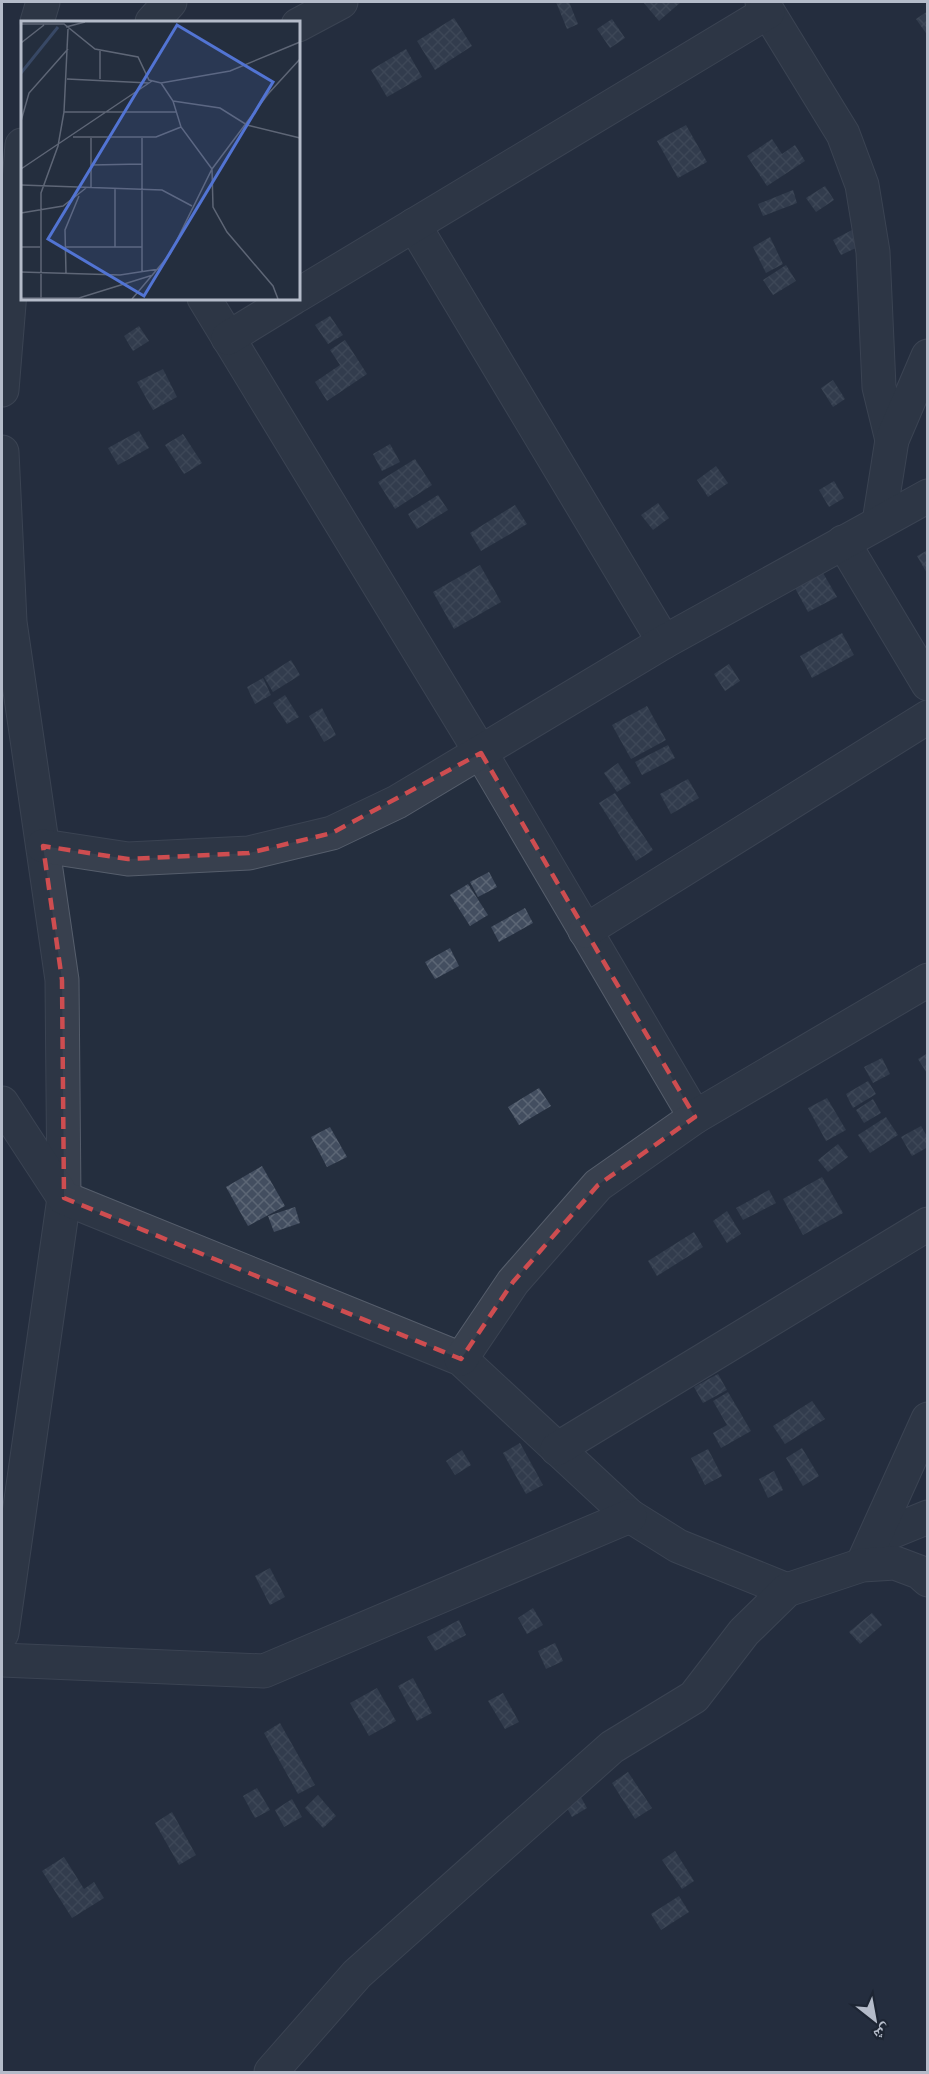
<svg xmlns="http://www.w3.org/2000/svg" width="929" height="2074" font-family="Arial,'Noto Naskh Arabic',sans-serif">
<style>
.building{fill:url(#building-cross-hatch)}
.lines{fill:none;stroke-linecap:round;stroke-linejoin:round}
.street-casing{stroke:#565e6c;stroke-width:35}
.street{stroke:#38404e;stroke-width:33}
.marked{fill:none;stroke:#ce4d50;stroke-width:4.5;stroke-dasharray:12 8;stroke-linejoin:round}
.inset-river{fill:none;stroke:#384865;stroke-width:3}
.inset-road{fill:none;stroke:#5e6676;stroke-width:1.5}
.view{fill:#5274d3;fill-opacity:0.15;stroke:#5274d3;stroke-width:3}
.inset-edge{fill:none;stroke:#b4bbc9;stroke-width:3}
</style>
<defs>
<pattern id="building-cross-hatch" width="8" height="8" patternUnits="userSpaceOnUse" patternTransform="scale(1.5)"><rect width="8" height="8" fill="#434e60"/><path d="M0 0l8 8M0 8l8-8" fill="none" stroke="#5c6675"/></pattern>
</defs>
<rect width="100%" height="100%" fill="#242e3e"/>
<g class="building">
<polygon points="556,2 569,2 578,24 567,29"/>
<polygon points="643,2 681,2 659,21"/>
<polygon points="928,11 928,36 916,19"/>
<polygon points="454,18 472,46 435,70 417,41"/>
<polygon points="612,19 625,38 610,48 597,29"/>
<polygon points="406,49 422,77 387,97 371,70"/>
<polygon points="686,125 707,162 678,178 657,141"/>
<polygon points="772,139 782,154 795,145 805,161 767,186 747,156"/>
<polygon points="825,186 834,200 816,212 806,198"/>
<polygon points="793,190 797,203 763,216 758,204"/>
<polygon points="854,229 862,245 841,255 833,240"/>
<polygon points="770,237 783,264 766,273 753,247"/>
<polygon points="786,265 796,281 773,295 763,280"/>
<polygon points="330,316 343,335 328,344 315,325"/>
<polygon points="139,326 149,341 133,351 124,336"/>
<polygon points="345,340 367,374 327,401 315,382 340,365 330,350"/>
<polygon points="163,369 177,397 153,410 137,382"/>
<polygon points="833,380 845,399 833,407 821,388"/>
<polygon points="139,431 149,448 118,465 108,448"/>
<polygon points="183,434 202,463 184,474 165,445"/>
<polygon points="390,444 400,462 382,471 373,454"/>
<polygon points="415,459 432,485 395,509 378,482"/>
<polygon points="716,466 728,483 708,497 697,480"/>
<polygon points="834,481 844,498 829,507 819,490"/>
<polygon points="438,495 448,510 417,529 408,514"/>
<polygon points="658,503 669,518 653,530 641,515"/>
<polygon points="515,505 527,524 481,551 470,533"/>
<polygon points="928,550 928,575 917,556"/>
<polygon points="480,565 501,602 454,629 433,592"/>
<polygon points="823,573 837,597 808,612 795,588"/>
<polygon points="842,633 854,655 812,678 800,656"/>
<polygon points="291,660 300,675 273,692 264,677"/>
<polygon points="729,664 740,681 725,691 714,674"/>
<polygon points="263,678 271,695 255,704 247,687"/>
<polygon points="285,695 299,717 287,724 273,703"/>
<polygon points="647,706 666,740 631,759 612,725"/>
<polygon points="322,708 336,735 324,742 309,716"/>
<polygon points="668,745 675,758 642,775 635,762"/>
<polygon points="618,763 631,783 617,792 604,773"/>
<polygon points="688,779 699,798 671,814 660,794"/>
<polygon points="615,793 653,850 636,861 599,803"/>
<polygon points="489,872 497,887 478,897 470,882"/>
<polygon points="468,884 488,915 470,926 450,895"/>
<polygon points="525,908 533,923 499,942 491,927"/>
<polygon points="450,948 459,966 435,979 425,962"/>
<polygon points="928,1053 928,1075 918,1059"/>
<polygon points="882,1058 890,1074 873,1083 864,1067"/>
<polygon points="868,1081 876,1094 853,1108 846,1094"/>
<polygon points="539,1088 551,1106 519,1125 508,1107"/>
<polygon points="827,1098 846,1130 826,1141 808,1108"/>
<polygon points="873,1099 881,1113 864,1123 856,1110"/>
<polygon points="886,1117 898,1135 870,1153 858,1135"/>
<polygon points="921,1126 928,1138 928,1147 912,1156 901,1137"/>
<polygon points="330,1127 347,1157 327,1167 311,1137"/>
<polygon points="838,1144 848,1157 828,1172 818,1160"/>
<polygon points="262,1166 285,1206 248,1226 226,1187"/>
<polygon points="822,1177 843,1213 803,1235 783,1199"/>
<polygon points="769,1190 776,1203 743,1220 736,1208"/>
<polygon points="295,1207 300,1223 274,1232 268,1216"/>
<polygon points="727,1211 741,1234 727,1243 713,1221"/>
<polygon points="694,1232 703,1247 657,1276 648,1261"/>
<polygon points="718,1374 727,1390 703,1403 694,1387"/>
<polygon points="728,1392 751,1431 721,1448 713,1433 727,1425 713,1401"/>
<polygon points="812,1401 825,1419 785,1444 773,1426"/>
<polygon points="520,1443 543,1485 526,1494 503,1453"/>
<polygon points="802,1448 819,1476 803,1486 786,1458"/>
<polygon points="708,1449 722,1476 705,1485 691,1458"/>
<polygon points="462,1450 471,1465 455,1475 446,1461"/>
<polygon points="774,1471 783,1490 768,1498 759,1479"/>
<polygon points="270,1568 285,1597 270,1605 255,1576"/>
<polygon points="533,1608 543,1625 527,1634 518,1618"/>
<polygon points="872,1613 882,1625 860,1644 849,1632"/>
<polygon points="459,1620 466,1635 435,1651 427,1637"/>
<polygon points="555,1643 563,1661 546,1669 538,1651"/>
<polygon points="413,1678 432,1713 417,1721 398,1686"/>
<polygon points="377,1688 396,1721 369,1736 350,1703"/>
<polygon points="503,1693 519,1722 505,1729 488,1701"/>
<polygon points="280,1723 315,1785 298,1794 264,1733"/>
<polygon points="628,1772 652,1808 635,1819 612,1783"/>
<polygon points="257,1788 270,1810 255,1818 243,1796"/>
<polygon points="578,1792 587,1808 572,1817 563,1801"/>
<polygon points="318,1795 336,1816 323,1828 305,1808"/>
<polygon points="292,1799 302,1817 284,1827 275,1810"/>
<polygon points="172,1812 196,1855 179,1865 155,1823"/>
<polygon points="675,1851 694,1881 682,1889 662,1860"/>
<polygon points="64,1857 84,1889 94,1882 104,1898 72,1918 42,1871"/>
<polygon points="679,1896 689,1912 661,1930 651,1914"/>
</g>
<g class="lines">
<g class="street-casing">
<g id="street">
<polyline points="762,2 843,134 862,185 873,252 879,387 892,440"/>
<polyline points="37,22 43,2"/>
<polyline points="152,22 170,2"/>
<polyline points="298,25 341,2"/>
<polyline points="414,225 664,642"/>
<polyline points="298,295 768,12"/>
<polyline points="204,298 481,753 695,1117"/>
<polyline points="228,338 293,298"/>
<polyline points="2,390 22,145"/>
<polyline points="2,452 10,622 62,980 64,1198 2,1633"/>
<polyline points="879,522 892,440 928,356"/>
<polyline points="843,542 928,684"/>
<polyline points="43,846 128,859 249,853 332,833 397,802 664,642 928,496"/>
<polyline points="585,931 928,717"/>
<polyline points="2,1103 64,1198 461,1359 630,1516 678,1546 787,1590"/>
<polyline points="461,1359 513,1282 598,1185 695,1117 928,980"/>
<polyline points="557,1449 928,1224"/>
<polyline points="874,1539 928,1517"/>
<polyline points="862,1565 928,1419"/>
<polyline points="2,1660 264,1671 630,1516"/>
<polyline points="271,2072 357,1974 612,1747 694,1697 744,1632 787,1590 862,1565 895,1563 919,1572 928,1580"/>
</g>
</g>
<use href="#street" class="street"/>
</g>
<path d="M0 0H929V2074H0ZM481,753l214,364 -97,68 -85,97 -52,77 -397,-161 -2,-218 -19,-134 85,13 121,-6 83,-20z" fill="#242e3e" fill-opacity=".55" fill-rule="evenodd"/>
<path class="marked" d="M481,753l214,364 -97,68 -85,97 -52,77 -397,-161 -2,-218 -19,-134 85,13 121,-6 83,-20z"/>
<g transform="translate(21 21)">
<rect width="279" height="279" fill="#242e3e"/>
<path class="inset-river" d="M0,52l37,-46"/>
<path class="inset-road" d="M0,3h43l31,25 43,8 11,23 12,3 69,-12 70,-29M45,6l19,-5M0,22l23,-18M79,30v28M46,58l82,4M140,62l12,18 8,26 31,42 1,38 14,25 46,54 5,13M152,80l47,7 27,17 53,13M43,91h112M0,100l8,-28 39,-44M52,116h83l25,-10M121,117v134M70,144l51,-1M0,148l131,-88M0,164l141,5 30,16M70,167v-50M0,192l42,-7 23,-18M0,226h19M45,226h76M94,226v-58M0,251l99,3 39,-6M45,252l-1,-43 14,-34M0,277h58l74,-23M20,278v-106l17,-47 6,-34 4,-83M111,278l38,-45 42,-85 56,-75 32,-35"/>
<path class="view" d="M156,4l96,57 -129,214 -96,-57z"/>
<rect width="279" height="279" class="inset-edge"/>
</g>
<rect width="929" height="2074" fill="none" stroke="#b4bbc9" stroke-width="6"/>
<g transform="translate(875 2020) rotate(149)" stroke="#1d2533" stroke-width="4.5" paint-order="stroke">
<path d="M0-4.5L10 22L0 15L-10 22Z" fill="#b4bbc9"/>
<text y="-9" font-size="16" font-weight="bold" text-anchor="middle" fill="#b4bbc9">ش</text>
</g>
</svg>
